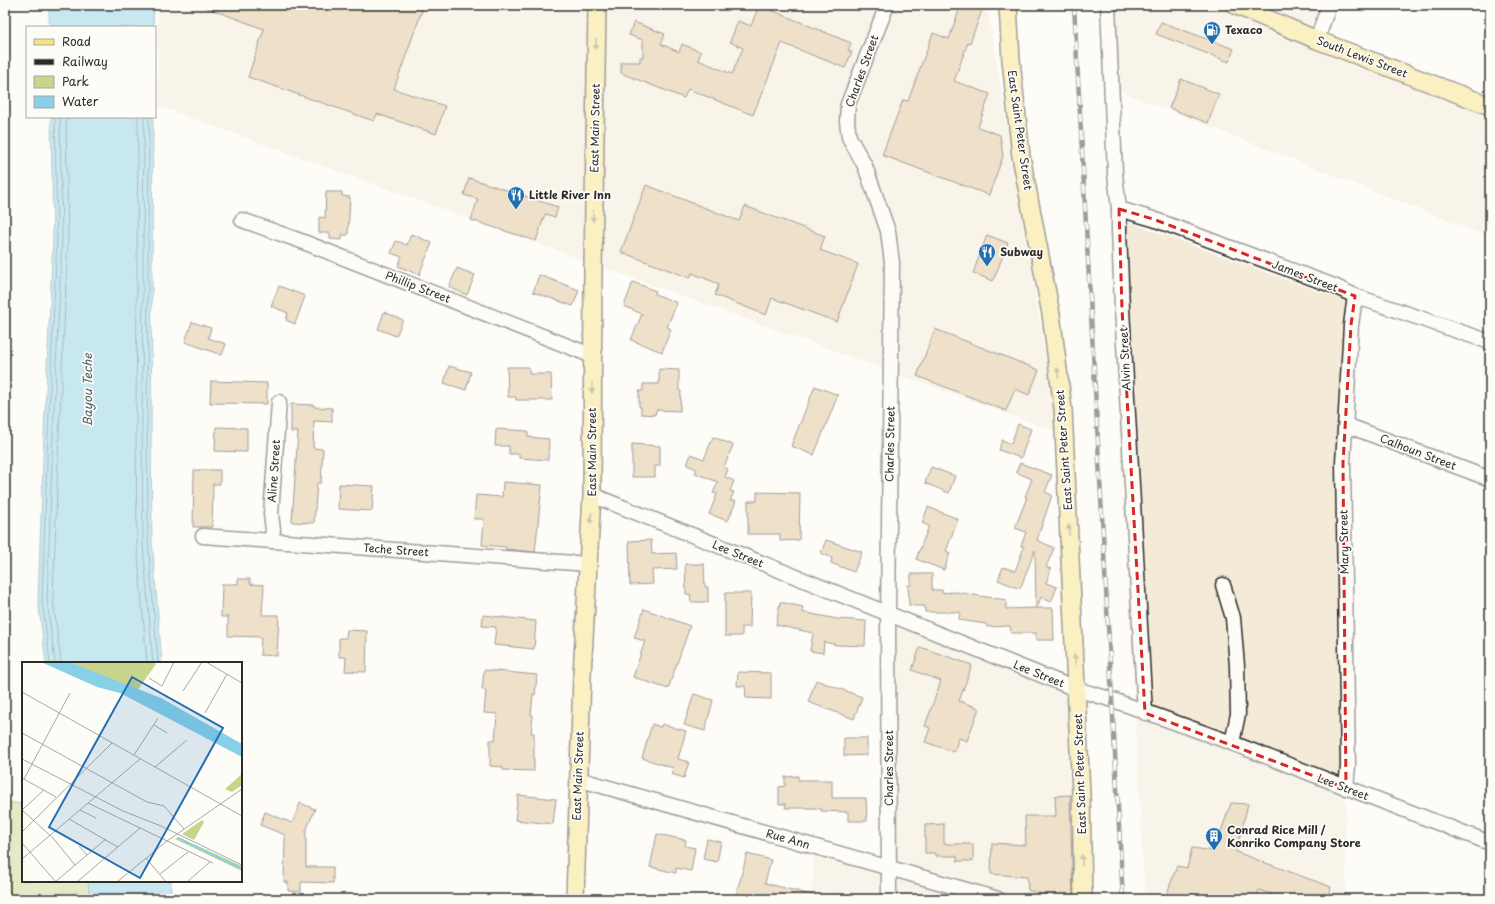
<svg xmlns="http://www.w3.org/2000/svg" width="1495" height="904" font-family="'Playpen Sans',sans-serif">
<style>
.built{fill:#f4ead8}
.green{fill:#c6d589;stroke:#78805a}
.water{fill:#87d0e8;stroke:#628e9c}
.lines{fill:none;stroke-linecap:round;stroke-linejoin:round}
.shore{stroke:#506d77;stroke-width:1}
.building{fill:#debf91;stroke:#2b2b2b}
.minor-casing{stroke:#2b2b2b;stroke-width:17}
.major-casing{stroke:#2b2b2b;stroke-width:20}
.minor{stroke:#fdfcf7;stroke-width:14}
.major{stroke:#f8e281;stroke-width:17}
.rail-casing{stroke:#2b2b2b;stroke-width:4.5}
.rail{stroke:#fdfcf7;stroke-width:3;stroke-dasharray:9;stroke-linecap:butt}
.oneway{fill:#928656}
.marked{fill:none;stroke:#d62828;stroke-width:3;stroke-dasharray:8 5;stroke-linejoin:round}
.labels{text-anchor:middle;stroke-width:3.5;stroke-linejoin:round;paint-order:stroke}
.poi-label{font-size:11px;font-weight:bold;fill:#2b2b2b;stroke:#fdfcf7;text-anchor:start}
.street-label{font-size:11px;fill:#2b2b2b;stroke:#fdfcf7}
.water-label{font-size:12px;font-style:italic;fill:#475d64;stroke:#fdfcf7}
.inset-river{fill:none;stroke:#87d0e8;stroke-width:2}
.inset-road{fill:none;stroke:#a9a8a5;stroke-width:1}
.view{fill:#1f6fb2;fill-opacity:0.15;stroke:#1f6fb2;stroke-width:2}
.inset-edge{fill:none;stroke:#2b2b2b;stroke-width:2}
</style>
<rect width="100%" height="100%" fill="#fdfcf7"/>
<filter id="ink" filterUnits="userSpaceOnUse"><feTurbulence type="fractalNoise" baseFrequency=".025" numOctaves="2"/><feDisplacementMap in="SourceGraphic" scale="8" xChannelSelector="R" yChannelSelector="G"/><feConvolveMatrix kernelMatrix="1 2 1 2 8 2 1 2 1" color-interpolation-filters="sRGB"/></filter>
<g filter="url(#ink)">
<g class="built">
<polygon points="158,5 988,5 989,19 1053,399 1055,431 158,106"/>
<polygon points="1113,5 1330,5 1317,39 1490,107 1490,237 1117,90"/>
<polygon points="1110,215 1345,301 1344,539 1346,899 1145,899 1122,469"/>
<polygon points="888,614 1076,689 1083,899 811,899 815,847 888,868"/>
</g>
<polygon class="green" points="5,802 23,804 23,881 88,881 90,899 5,899"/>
<g class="water">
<polygon points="49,5 154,5 153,27 49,27"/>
<polygon points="51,117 153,117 151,425 152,542 162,663 46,663 38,600 44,433 53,239"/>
<polygon points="88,881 171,881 171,899 90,899"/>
</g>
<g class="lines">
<g class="shore">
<polyline points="138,117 136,425 137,543 147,663"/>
<polyline points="144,117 142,425 143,543 153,663"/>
<polyline points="149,117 147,425 148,542 158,663"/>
<polyline points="50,663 42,600 48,433 57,239 55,117"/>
<polyline points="55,663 47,600 53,433 62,239 60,117"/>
<polyline points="61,663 53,599 59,434 68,239 66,117"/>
</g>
</g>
<g class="building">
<polygon points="202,5 424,5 394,89 445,106 436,134 377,114 374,121 248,77 264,29 202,6"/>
<polygon points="759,5 851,43 848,51 852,52 845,68 782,43 753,115 688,89 684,98 621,73 621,62 640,62 640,57 643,57 643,40 629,35 634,22 665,34 661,44 679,52 682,44 701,52 698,60 732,74 743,48 730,42 738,21 751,26"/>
<polygon points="961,5 984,5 970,43 968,42 954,81 990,94 978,127 1000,135 1003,156 989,195 882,155 903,100 908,101 933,33 949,39"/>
<polygon points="1161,22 1234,49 1229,62 1156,34"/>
<polygon points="1181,79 1219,94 1208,123 1169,108"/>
<polygon points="469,178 558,207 555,217 545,214 536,241 471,220 478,199 464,195"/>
<polygon points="646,185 739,221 745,206 825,236 820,250 858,264 837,322 772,298 766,315 715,295 719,284 692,273 690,278 621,252"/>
<polygon points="326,192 342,192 342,196 350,197 348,235 342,235 342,240 330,239 330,233 319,233 319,217 325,218"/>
<polygon points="411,234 432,243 419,275 398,266 402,257 391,253 396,241 407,245"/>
<polygon points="987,235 1008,243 993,281 973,273"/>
<polygon points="457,268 475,275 467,295 449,287"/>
<polygon points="539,275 579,290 573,306 533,292"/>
<polygon points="633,282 656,291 655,294 677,303 667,327 671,329 662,352 631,340 642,314 624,306"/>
<polygon points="279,286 305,296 295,324 286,320 288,313 271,306"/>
<polygon points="384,312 403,320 396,336 378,329"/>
<polygon points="192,322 211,328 208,338 226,344 222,355 185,342"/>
<polygon points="935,329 1039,370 1029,395 1015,389 1006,411 917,376"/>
<polygon points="449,366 471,372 466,390 444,383"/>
<polygon points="507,367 529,367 529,374 551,374 552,400 516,400 516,397 508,397"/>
<polygon points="659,369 679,370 679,391 681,391 680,411 656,410 655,415 641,414 641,407 639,407 639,391 643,391 643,384 659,384"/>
<polygon points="211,381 267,383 267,404 210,403"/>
<polygon points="815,386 838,395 814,455 791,446"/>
<polygon points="291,404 314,405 314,407 332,408 332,422 314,421 313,448 323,449 321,483 317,483 314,523 292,522 298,432 291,432"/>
<polygon points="1018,424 1031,429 1021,458 999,450 1002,440 1011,444"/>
<polygon points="216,427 247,428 247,452 215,451"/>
<polygon points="496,429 528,431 528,437 549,439 548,460 519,458 519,454 509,454 509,446 495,446"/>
<polygon points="713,437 733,445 724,467 728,469 725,477 734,481 730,491 734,492 730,501 736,501 728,521 709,514 717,494 713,493 718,482 695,473 697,469 687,465 691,454 704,459"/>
<polygon points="632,444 660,446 660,466 655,466 655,477 632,477"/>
<polygon points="1020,463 1052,475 1045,492 1052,495 1037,540 1054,548 1046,567 1051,569 1046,583 1057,587 1051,602 1041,597 1037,608 1053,608 1054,640 1036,640 1036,633 1011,633 1010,626 987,627 986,624 959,620 960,612 925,612 925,606 913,606 913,605 909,605 908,585 911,585 911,574 932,574 932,590 942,590 942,593 955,592 1006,600 1006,609 1036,608 1035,550 1020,589 998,580 1003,567 1015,571 1024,547 1021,546 1026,532 1015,528 1027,497 1025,497 1032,479 1016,472"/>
<polygon points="931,467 955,476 949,493 925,483"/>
<polygon points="194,470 220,470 220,484 213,484 212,527 193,527"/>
<polygon points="503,482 542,485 535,552 506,549 506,547 482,545 484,519 474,519 476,495 502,497"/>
<polygon points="339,484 374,486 372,511 338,509"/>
<polygon points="757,492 800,493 799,540 780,541 780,534 748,534 748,501 757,501"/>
<polygon points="928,507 958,519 946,551 950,553 944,570 916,559 929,526 922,523"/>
<polygon points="651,540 652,554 676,553 677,569 652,570 653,584 630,585 629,541"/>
<polygon points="826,540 862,552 854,572 831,563 832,558 821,553"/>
<polygon points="685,564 704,564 705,587 708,587 708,602 691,602 690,594 686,594"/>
<polygon points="238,579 250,579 250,584 264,585 262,615 279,615 277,656 260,655 261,637 228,636 228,617 221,617 222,584 238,584"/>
<polygon points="725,593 751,593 750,627 742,627 742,636 725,636"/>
<polygon points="780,602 803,607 802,612 837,619 866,621 865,646 837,645 824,642 823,653 810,651 813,633 776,625"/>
<polygon points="644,609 690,626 668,689 633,677 645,641 634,638"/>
<polygon points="483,615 536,621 534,649 494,645 496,627 482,626"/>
<polygon points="347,630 367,631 366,672 345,671 346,657 339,657 339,638 346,638"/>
<polygon points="920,647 972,665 959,701 979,708 967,741 959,738 954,752 925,742 930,728 925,726 941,681 912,670"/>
<polygon points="484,670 537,675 535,695 533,694 531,715 533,715 531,733 534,733 534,771 503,770 503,767 490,766 490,740 495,740 497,714 484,713 486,690 482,690"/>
<polygon points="738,672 771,673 771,699 746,698 745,686 737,686"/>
<polygon points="816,680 862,697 854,719 808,702"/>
<polygon points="694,694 713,700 705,731 684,725"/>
<polygon points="652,724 661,727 662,724 686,731 678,759 689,762 684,778 671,774 673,768 642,758"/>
<polygon points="844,738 867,738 867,755 844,756"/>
<polygon points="798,776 798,780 832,780 832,798 866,798 867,821 848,821 848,812 821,811 822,809 814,808 785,808 786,804 779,804 779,787 785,786 785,777"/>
<polygon points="518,795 556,799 553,824 515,820"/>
<polygon points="1070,795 1073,899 1056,899 1028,890 1027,877 991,874 992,843 1026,845 1025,816 1056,816 1055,796"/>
<polygon points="300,803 315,809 306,831 306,867 333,867 333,883 301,882 301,892 288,891 288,882 284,882 285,835 260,825 265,812 292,823"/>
<polygon points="1231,803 1248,804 1236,852 1331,887 1328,899 1285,899 1259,890 1256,899 1165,899 1177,866 1187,868 1192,848 1214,851"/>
<polygon points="944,824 944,844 973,844 973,861 957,861 957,856 935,856 935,853 925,853 925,825"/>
<polygon points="657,834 686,840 685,846 695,848 691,871 676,868 676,873 650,867"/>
<polygon points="707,839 721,842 717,862 703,859"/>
<polygon points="747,854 771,860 765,883 812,895 812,899 735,899"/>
</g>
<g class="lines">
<g class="minor-casing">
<g id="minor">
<polyline points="887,5 848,104 847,121 849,137 865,166 888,231 892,263 888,614 889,899"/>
<polyline points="1108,5 1115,174 1119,209 1119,230 1122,309 1145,713"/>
<polyline points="1317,40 1329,5"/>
<polyline points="1119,209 1153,219 1334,286 1355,296 1490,342"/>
<polyline points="242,220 301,241 593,356"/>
<polyline points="1346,425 1490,479"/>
<polyline points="592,495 1076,689 1113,700 1232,743 1490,843"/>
<polyline points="203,536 588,564"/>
<polyline points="271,541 273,530 271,514 279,402"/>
<polyline points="1223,585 1233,618 1237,666 1238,714 1232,743"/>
<polyline points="578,779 998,899"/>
<polyline points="1346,788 1348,766 1343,463 1351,325 1355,296"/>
</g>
</g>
<g class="major-casing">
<g id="major">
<polyline points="1008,5 1011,60 1021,156 1051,314 1063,409 1081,793 1083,899"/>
<polyline points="1235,5 1317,40 1490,106"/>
<polyline points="575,899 582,675 592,495 593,271 597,5"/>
</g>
</g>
<use href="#minor" class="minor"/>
<use href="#major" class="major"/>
<g class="rail-casing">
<polyline id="rail" points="1074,5 1123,899"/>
</g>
<use href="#rail" class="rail"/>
</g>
<defs><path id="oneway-solid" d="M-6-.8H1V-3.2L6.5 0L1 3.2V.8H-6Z"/></defs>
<g class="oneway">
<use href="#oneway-solid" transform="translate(596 44) rotate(91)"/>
<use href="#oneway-solid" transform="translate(593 216) rotate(91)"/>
<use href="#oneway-solid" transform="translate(1058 373) rotate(-97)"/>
<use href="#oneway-solid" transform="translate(592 388) rotate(91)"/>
<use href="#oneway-solid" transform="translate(591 518) rotate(93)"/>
<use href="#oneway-solid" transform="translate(1069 530) rotate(-93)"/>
<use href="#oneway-solid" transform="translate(1075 660) rotate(-93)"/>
<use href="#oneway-solid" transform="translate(1082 860) rotate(-91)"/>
</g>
</g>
<path d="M0 0H1495V904H0ZM1119,209l34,10 202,77 -4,29 -8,138 3,325 -201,-75 -23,-404z" fill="#fdfcf7" fill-opacity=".55" fill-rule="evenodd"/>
<path class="marked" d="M1119,209l34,10 202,77 -4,29 -8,138 3,325 -201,-75 -23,-404z"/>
<defs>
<g id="fuel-pin" transform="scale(0.9)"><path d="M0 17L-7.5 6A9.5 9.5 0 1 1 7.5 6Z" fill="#1f6fb2" stroke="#fdfcf7"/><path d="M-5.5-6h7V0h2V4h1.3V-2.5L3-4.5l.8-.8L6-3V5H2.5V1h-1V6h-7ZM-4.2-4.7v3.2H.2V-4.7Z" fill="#fff"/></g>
<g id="restaurant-pin" transform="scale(0.9)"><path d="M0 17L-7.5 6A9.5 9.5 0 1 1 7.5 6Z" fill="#1f6fb2" stroke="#fdfcf7"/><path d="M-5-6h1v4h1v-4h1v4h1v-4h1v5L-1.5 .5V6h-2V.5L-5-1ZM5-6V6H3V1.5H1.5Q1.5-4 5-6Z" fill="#fff"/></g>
<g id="building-pin" transform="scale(0.9)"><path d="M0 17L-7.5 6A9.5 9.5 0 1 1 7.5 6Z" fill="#1f6fb2" stroke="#fdfcf7"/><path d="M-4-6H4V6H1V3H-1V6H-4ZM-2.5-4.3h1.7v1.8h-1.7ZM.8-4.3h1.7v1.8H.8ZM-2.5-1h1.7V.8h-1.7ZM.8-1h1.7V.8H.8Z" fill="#fff"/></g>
</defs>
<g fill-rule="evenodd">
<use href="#fuel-pin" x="1212" y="30"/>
<use href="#restaurant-pin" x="516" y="195"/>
<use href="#restaurant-pin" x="987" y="252"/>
<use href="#building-pin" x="1214" y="836"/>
</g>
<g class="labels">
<g class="poi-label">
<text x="1225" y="34">Texaco</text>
<text x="529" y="199">Little River Inn</text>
<text x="1000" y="256">Subway</text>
<text x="1227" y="834">Conrad Rice Mill /<tspan x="1227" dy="13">Konriko Company Store</tspan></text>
</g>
<g class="street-label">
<text transform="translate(1362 57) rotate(21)" y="4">South Lewis Street</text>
<text transform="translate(862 71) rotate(-70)" y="4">Charles Street</text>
<text transform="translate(595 128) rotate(-89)" y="4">East Main Street</text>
<text transform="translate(1020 130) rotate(82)" y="4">East Saint Peter Street</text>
<text transform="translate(1305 276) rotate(21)" y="4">James Street</text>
<text transform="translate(418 287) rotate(21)" y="4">Phillip Street</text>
<text transform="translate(1125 359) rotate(-93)" y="4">Alvin Street</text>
<text transform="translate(890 444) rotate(-89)" y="4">Charles Street</text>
<text transform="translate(1064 450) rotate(-94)" y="4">East Saint Peter Street</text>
<text transform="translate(592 452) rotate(-90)" y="4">East Main Street</text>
<text transform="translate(1418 452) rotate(21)" y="4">Calhoun Street</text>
<text transform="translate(274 471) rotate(-86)" y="4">Aline Street</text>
<text transform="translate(1344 542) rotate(-91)" y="4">Mary Street</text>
<text transform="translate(396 550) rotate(4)" y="4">Teche Street</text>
<text transform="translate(738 554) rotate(22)" y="4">Lee Street</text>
<text transform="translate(1039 674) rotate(22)" y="4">Lee Street</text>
<text transform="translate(889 768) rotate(-90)" y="4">Charles Street</text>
<text transform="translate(1080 774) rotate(-92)" y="4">East Saint Peter Street</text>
<text transform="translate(578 776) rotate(-88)" y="4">East Main Street</text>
<text transform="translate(1343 787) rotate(21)" y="4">Lee Street</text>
<text transform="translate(788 839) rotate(16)" y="4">Rue Ann</text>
</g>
<g class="water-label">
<text transform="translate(88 390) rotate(-90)" y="4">Bayou Teche</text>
</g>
</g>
<g transform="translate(22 662)">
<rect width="220" height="220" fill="#fdfcf7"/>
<path d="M47,0h85l2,2 -19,27zM220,112v11l-10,7 -7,-3zM180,158l2,2 -10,18 -12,-6zM156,175l64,29v5l-67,-32z" fill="#c6d589"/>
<path d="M19,0h28l92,36 81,46v13l-122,-64 -23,-6z" fill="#87d0e8"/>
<path class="inset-river" d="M156,176l64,31"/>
<path class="inset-road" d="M184,0l36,21M127,16l13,8 12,-24M161,29l19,-29M0,30l220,124M183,51l22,-39M132,63l13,8M0,71l125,69 17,4 20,23M112,93l24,-37M0,97l101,52 38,15 81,39M133,105l32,-27M0,116l34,19M2,117l46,-86M66,141l125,60M0,148l31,28 22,27M0,148l22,-20M58,148l16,8M47,157l49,28M0,170l90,-89M0,181l33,38M57,184l8,9M124,196l20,24M0,197l118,-100M138,212l28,-22M33,220l51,-43M55,220l63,-54M95,220l50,-41 75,-52M165,220l23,-20"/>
<path class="view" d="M110,15l91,51 -83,150 -91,-51z"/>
<rect width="220" height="220" class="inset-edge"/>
</g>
<rect width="1495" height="904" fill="none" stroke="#fdfcf7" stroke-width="20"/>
<rect x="10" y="10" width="1475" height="884" fill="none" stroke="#2b2b2b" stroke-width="1.5" filter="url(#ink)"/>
<rect x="26" y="26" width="130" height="92" fill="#fdfcf7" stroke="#a9a8a5"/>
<rect x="34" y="39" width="20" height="6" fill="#f8e281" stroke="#a9a8a5"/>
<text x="62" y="46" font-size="12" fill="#2b2b2b">Road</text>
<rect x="34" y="59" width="20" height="6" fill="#2b2b2b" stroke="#a9a8a5"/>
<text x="62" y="66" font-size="12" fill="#2b2b2b">Railway</text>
<rect x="34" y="76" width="20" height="12" fill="#c6d589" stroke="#a9a8a5"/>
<text x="62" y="86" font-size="12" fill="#2b2b2b">Park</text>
<rect x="34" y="96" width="20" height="12" fill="#87d0e8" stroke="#a9a8a5"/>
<text x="62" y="106" font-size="12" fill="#2b2b2b">Water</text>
</svg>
